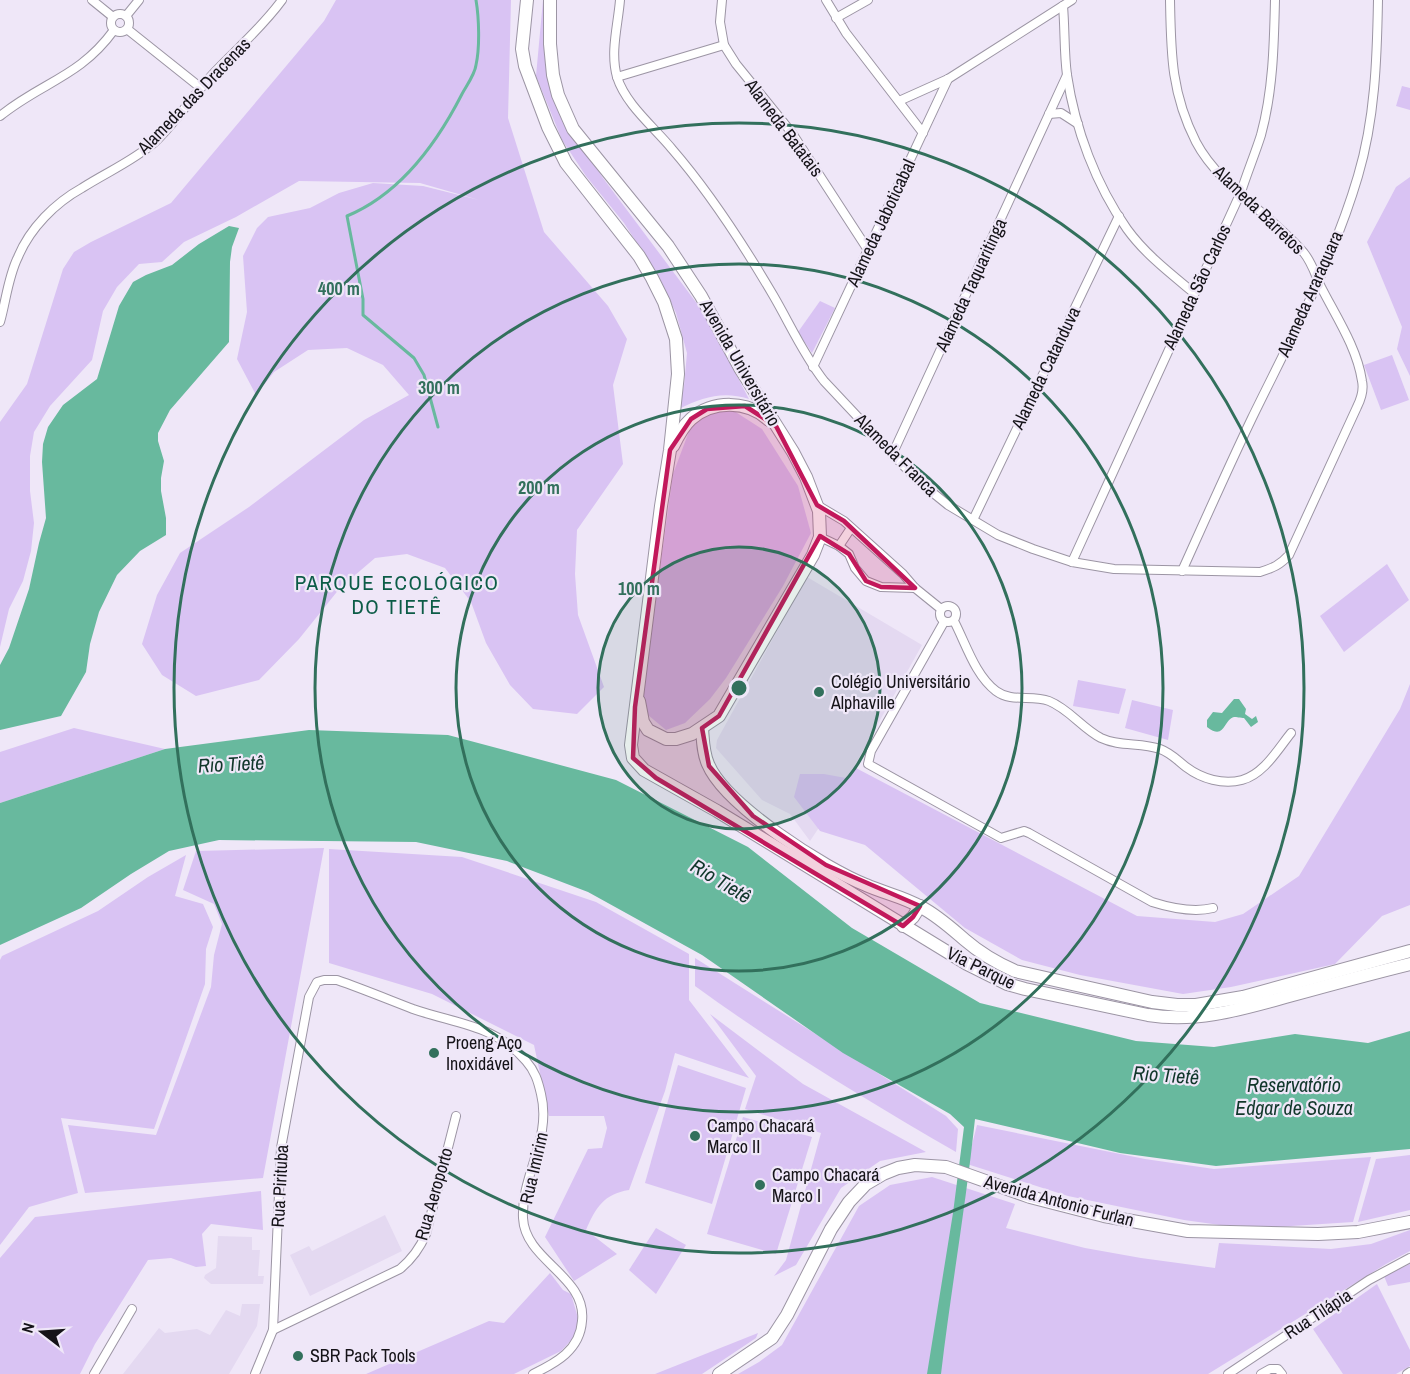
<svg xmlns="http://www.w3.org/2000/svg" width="1410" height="1374" font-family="'Archivo Narrow',sans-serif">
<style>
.built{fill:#e4d9f1}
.green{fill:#d9c3f3}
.water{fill:#68b99e}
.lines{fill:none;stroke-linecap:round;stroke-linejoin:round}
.stream{stroke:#68b99e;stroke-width:3}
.minor-casing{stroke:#9c95a4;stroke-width:10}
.secondary-casing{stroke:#9c95a4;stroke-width:14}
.minor{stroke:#fff;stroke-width:8}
.secondary{stroke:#fff;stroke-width:12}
.marked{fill:#c2185b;fill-opacity:0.2;stroke:#c2185b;stroke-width:4.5;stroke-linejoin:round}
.ring{fill:none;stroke:#32705c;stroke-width:3}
.poi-dot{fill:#32705c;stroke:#efe7f8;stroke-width:2}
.labels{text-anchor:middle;stroke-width:4.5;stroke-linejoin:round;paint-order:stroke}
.street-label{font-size:18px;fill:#151318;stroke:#efe7f8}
.poi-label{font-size:18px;fill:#151318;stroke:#efe7f8;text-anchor:start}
.water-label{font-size:20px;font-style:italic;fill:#11372b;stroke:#efe7f8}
.quarter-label{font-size:21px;letter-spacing:1.5px;fill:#0c5c47;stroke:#efe7f8}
.centre{fill:#32705c;stroke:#efe7f8;stroke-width:3}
.ring-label{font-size:18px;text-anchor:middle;font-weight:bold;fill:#32705c;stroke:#efe7f8;stroke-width:4.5;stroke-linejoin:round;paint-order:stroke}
</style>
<rect width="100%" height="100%" fill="#efe7f8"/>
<g class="built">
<polygon points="807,577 922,645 826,817 810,841 790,814 762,800 716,748 717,740"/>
<polygon points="385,1215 402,1251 310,1296 290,1255 309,1246 312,1251"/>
<polygon points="218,1236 252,1237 252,1250 260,1250 258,1276 264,1276 263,1284 211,1284 204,1278 205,1275 216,1268"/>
<polygon points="242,1304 260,1304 257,1326 229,1374 123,1374 159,1328 165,1333 197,1329 210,1335 226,1310 240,1316"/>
</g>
<g class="green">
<polygon points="336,0 511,0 508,118 544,232 608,306 627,339 613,385 623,464 577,530 575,574 578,615 604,687 577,714 533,709 510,685 486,643 471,602 445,568 407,554 375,558 340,588 299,639 259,680 196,696 162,675 142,644 157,595 180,553 249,507 364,420 409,395 383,365 347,348 308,350 274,372 256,395 237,359 247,312 243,256 257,228 268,217 310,208 339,193 373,183 423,186 479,200 420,183 299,181 236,217 184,242 162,262 139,264 117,287 103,311 92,360 50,406 34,432 30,456 30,491 34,523 31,551 23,581 9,609 0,647 0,422 27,384 63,269 74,252 91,242 171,203 324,21"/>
<path d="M543,0h5l12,113 43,65 101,135 45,86c-26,-8 -46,-2 -70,10l5,-23 3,-33 -11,-40 -17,-36 -35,-54 -38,-47 -24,-36 -26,-64z"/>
<polygon points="1402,86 1410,88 1410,110 1396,106"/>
<polygon points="1410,177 1410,376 1397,349 1402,327 1367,242 1396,187"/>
<polygon points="820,301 835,308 812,353 798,332"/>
<polygon points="1392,355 1409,400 1381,410 1364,365"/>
<polygon points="718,410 734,411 762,429 798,486 811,533 783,586 726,678 710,699 685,723 666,730 648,715 643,692 673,474 691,426 706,414"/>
<polygon points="1387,564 1409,600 1344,652 1320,616"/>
<polygon points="1078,680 1126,689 1119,714 1073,706"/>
<polygon points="1410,684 1410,905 1382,916 1335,964 1231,987 1183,994 1080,975 1022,960 965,928 865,845 820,831 794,797 800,774 824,774 846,778 854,767 1137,916 1215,922 1243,914 1299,876 1400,709"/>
<polygon points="1132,700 1173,710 1168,740 1125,728"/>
<polygon points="74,728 165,749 0,803 0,752"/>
<polygon points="324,848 263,1178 85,1193 68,1125 156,1135 211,987 214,955 222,924 214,904 183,890 196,851"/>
<path d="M329,849l133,8 134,45 93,52v46l60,78 -74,-25 -10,38 -36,99c-25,4 -33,17 -43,40l31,24 -43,27 -29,-44 43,-88 14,-1 5,-20 -3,-12h-55l-15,-71 -102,-51 -103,-31z"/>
<polygon points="186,855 175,896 203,904 213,927 206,949 205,984 154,1129 61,1118 78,1193 29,1207 0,1245 0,960 2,956 98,911 148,877"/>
<path d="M695,958l251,158 12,13 -2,23c-90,-52 -177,-105 -261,-166z"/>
<polygon points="710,1014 803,1084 926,1152 880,1161 841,1188 796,1265 774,1276 786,1260 821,1133 745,1109 756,1076"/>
<polygon points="678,1065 746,1088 712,1204 645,1183"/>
<polygon points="743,1117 812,1137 776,1254 707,1234"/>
<polygon points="977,1125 1145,1159 1214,1169 1371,1157 1353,1222 1276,1227 1220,1225 1184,1220 1068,1196 967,1164"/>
<polygon points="1410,1155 1410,1210 1358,1222 1376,1159"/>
<polygon points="932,1177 1015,1204 1006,1228 1085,1248 1141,1258 1215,1268 1219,1243 1331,1249 1371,1244 1410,1230 1410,1251 1386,1264 1208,1374 738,1374 759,1362 782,1345 859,1206 890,1185"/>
<polygon points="261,1191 263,1230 211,1224 202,1234 206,1266 196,1267 171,1258 148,1260 95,1344 80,1374 0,1374 0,1258 35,1217"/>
<polygon points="656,1228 686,1245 656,1294 629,1270"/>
<polygon points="1410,1264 1410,1282 1388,1286 1384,1276"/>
<polygon points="550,1273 563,1290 571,1294 578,1318 575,1336 561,1351 514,1374 366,1374 489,1321 504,1323"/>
<polygon points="1377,1284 1410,1350 1410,1366 1396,1374 1343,1374 1313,1329"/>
<polygon points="758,1333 756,1338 702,1374 655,1374"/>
</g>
<g class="water">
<polygon points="229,226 239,228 232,247 230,262 229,342 170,410 158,433 158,441 164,461 161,478 161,491 166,518 166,535 140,551 117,575 99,612 90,644 86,672 61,716 0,730 0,665 9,648 29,589 39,543 46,518 42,462 43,444 48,427 63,405 97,379 119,306 133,282 146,275 172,265 199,244"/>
<path d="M1234,699h5l7,10 -1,5 7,5 4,-3 2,6 -7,5 -7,-9c-3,0 -8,-1 -10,-1 -11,3 -9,24 -27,10v-7l6,-8 9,1z"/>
<path d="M309,730l139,5 168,45 132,67 104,81 128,75 156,38 78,6 81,-13 73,9 42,-12v118l-194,17 -96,-13 -145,-34c-9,86 -24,170 -34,255h-14l26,-161 11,-86 -14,-13 -107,-61 -141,-98 -114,-63 -81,-31 -91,-19 -197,-2 -50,11 -38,23 -50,34 -81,37v-142l165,-54z"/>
</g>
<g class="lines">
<path class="stream" d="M438,427l-14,-52 -10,-17 -51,-43v-16l-16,-83c53,-22 90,-73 115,-122 5,-9 13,-20 14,-29 4,-18 3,-47 0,-65"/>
<g class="minor-casing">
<g id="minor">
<polyline points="92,0 113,17"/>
<path d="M620,0c-2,25 -10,52 -3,77 9,28 37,50 55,72 39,45 71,95 101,146 17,29 30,59 51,86l93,99 31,25 50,30 35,14 39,13 42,7 146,3c13,-4 20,-7 29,-17l68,-148c4,-8 7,-17 5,-26 -5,-34 -27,-66 -42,-96 -5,-11 -8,-22 -16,-32 -32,-38 -85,-67 -108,-111 -25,-49 -25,-89 -26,-142"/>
<polyline points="722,0 720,22 724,45 736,64 792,133 868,250"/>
<polyline points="826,0 846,33 923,133"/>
<path d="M1063,6c2,23 1,47 4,69 8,54 29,110 60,154 18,25 44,45 67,64"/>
<circle cx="120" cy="23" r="9"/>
<polyline points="126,16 139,0"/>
<polyline points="836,18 868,0"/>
<polyline points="127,29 201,88"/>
<polyline points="617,77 724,45"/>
<polyline points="899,101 948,79 1072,0"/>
<polyline points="1049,114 1061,113 1078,124"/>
<path d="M0,116c42,-34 80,-39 114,-86"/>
<path d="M0,322c6,-21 8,-45 18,-65 12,-29 37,-54 64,-69 25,-16 51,-27 73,-46 21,-20 36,-44 56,-66 24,-26 50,-47 71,-76"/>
<polyline points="813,367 948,79"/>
<polyline points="892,455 1067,75"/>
<polyline points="817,505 844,521 903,574 915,588 941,609"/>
<polyline points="973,520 1119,216"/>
<polyline points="820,537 839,546 849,554 855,568 866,581 881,587 915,588"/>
<polyline points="839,546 851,528"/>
<path d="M1072,562l169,-370c6,-19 14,-38 20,-57 12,-44 13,-90 14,-135"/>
<path d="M1182,571c23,-51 46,-103 70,-153 39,-80 81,-157 106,-242 17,-57 19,-117 20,-176"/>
<circle cx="948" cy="614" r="8"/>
<path d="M954,621c12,23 21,54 42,70 16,12 36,3 53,10 20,8 33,27 52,37 19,9 40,4 59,11 11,4 17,11 26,18 16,12 37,18 56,13 22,-6 36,-31 49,-47"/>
<path d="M944,622l-73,129 -3,13 133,74 23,-7 5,2 123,69c19,6 41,11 61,6"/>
<path d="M273,1330l127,-61c12,-10 20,-21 26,-35l30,-118"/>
<polyline points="94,1374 132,1309"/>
<path d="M255,1374l18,-44 8,-182 28,-151 8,-15 7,-2h13c26,9 50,19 76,29 43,15 81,15 113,52 9,10 12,20 15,33 11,45 -20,81 -18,124 2,43 64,58 59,103 -2,29 -26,42 -49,53"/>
<polyline points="1228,1374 1369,1280 1410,1258"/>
<polyline points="1261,1374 1270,1369 1278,1369 1282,1374"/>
<polyline points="1407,1374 1410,1372"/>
</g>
</g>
<g class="secondary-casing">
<g id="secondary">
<path d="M527,0l-5,49 3,17 23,61 18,36 73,93 13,22 12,24 12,37 2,35 -8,76 -9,56 -30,239 2,13 11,12 73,41 250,153 40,20 18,5 123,26c49,8 94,-6 141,-19 40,-11 80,-22 121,-32"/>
<polyline points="550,0 550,44 553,75 558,95 573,129 668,246 701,296 740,368 793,452 806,477 819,511 820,537 813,555 719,716 692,734 676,739 666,739 648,730 643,722 639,701"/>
<path d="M673,446c5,-10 10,-20 18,-27 22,-19 56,-19 78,1"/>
<path d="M702,728c1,13 1,25 6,36 17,41 117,105 158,121 18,8 38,12 55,22 17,9 30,21 44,33 15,13 32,23 50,31l137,31 25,3h19l47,-8 167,-46"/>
<polyline points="903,926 913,917 920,906"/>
<polyline points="719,1374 772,1338 787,1315 831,1229 849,1202 866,1184 883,1174 898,1168 915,1165 946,1167 1030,1197 1104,1216 1188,1231 1318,1234 1358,1232 1410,1222"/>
</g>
</g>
<use href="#minor" class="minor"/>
<use href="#secondary" class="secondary"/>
</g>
<path class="marked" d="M745,406l31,20 41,79 27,16 71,67 -34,-1 -15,-6 -17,-27 -29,-18 -101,180 -17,12 7,38 44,50 73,49 94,41 -7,11 -10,9 -247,-148 -23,-20 2,-51 35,-257 21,-31 16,-10z"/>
<circle cx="739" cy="688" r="141" fill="#32705c" fill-opacity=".12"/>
<g class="ring">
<circle cx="739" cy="688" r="141"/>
<circle cx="739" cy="688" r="283"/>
<circle cx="739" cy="688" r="424"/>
<circle cx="739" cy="688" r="565"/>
</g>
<g class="poi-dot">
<circle cx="819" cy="692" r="6"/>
<circle cx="434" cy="1053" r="6"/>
<circle cx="695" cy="1136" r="6"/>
<circle cx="760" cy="1185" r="6"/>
<circle cx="298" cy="1356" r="6"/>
</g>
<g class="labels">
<g class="street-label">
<text transform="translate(194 96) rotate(-46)" y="6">Alameda das Dracenas</text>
<text transform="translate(784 128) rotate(53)" y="6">Alameda Batatais</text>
<text transform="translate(1259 210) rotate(44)" y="6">Alameda Barretos</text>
<text transform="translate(881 223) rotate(-65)" y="6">Alameda Jaboticabal</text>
<text transform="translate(971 285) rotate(-65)" y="6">Alameda Taquaritinga</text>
<text transform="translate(1197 287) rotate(-65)" y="6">Alameda São Carlos</text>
<text transform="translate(1310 294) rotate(-66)" y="6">Alameda Araraquara</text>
<text transform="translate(740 363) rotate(60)" y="6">Avenida Universitário</text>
<text transform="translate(1046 368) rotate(-64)" y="6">Alameda Catanduva</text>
<text transform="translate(896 455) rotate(45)" y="6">Alameda Franca</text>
<text transform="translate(981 968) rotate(26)" y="6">Via Parque</text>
<text transform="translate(534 1168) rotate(-77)" y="6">Rua Imirim</text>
<text transform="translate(280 1186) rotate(-87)" y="6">Rua Pirituba</text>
<text transform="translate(434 1194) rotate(-74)" y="6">Rua Aeroporto</text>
<text transform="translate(1059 1201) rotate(15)" y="6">Avenida Antonio Furlan</text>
<text transform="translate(1318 1314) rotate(-33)" y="6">Rua Tilápia</text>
</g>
<g class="poi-label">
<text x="831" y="688">Colégio Universitário<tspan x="831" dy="21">Alphaville</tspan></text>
<text x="446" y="1049">Proeng Aço<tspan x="446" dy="21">Inoxidável</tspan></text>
<text x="707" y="1132">Campo Chacará<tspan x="707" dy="21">Marco II</tspan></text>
<text x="772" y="1181">Campo Chacará<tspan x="772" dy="21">Marco I</tspan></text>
<text x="310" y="1362">SBR Pack Tools</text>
</g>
<g class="water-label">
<text transform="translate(231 764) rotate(-3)" y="7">Rio Tietê</text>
<text transform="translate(721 881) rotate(31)" y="7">Rio Tietê</text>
<text transform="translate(1166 1075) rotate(4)" y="7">Rio Tietê</text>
<text x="1294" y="1092">Reservatório<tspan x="1294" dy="23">Edgar de Souza</tspan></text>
</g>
<g class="quarter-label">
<text x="397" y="590">PARQUE ECOLÓGICO<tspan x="397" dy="24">DO TIETÊ</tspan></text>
</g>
</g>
<circle cx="739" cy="688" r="9" class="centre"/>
<g class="ring-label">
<text x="339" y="295">400 m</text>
<text x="439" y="394">300 m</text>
<text x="539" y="494">200 m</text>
<text x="639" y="595">100 m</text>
</g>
<g transform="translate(42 1332) rotate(287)" stroke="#efe7f8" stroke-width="4.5" paint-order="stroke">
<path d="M0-4.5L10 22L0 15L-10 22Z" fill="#151318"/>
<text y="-9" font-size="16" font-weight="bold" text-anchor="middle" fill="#151318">N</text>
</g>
</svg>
